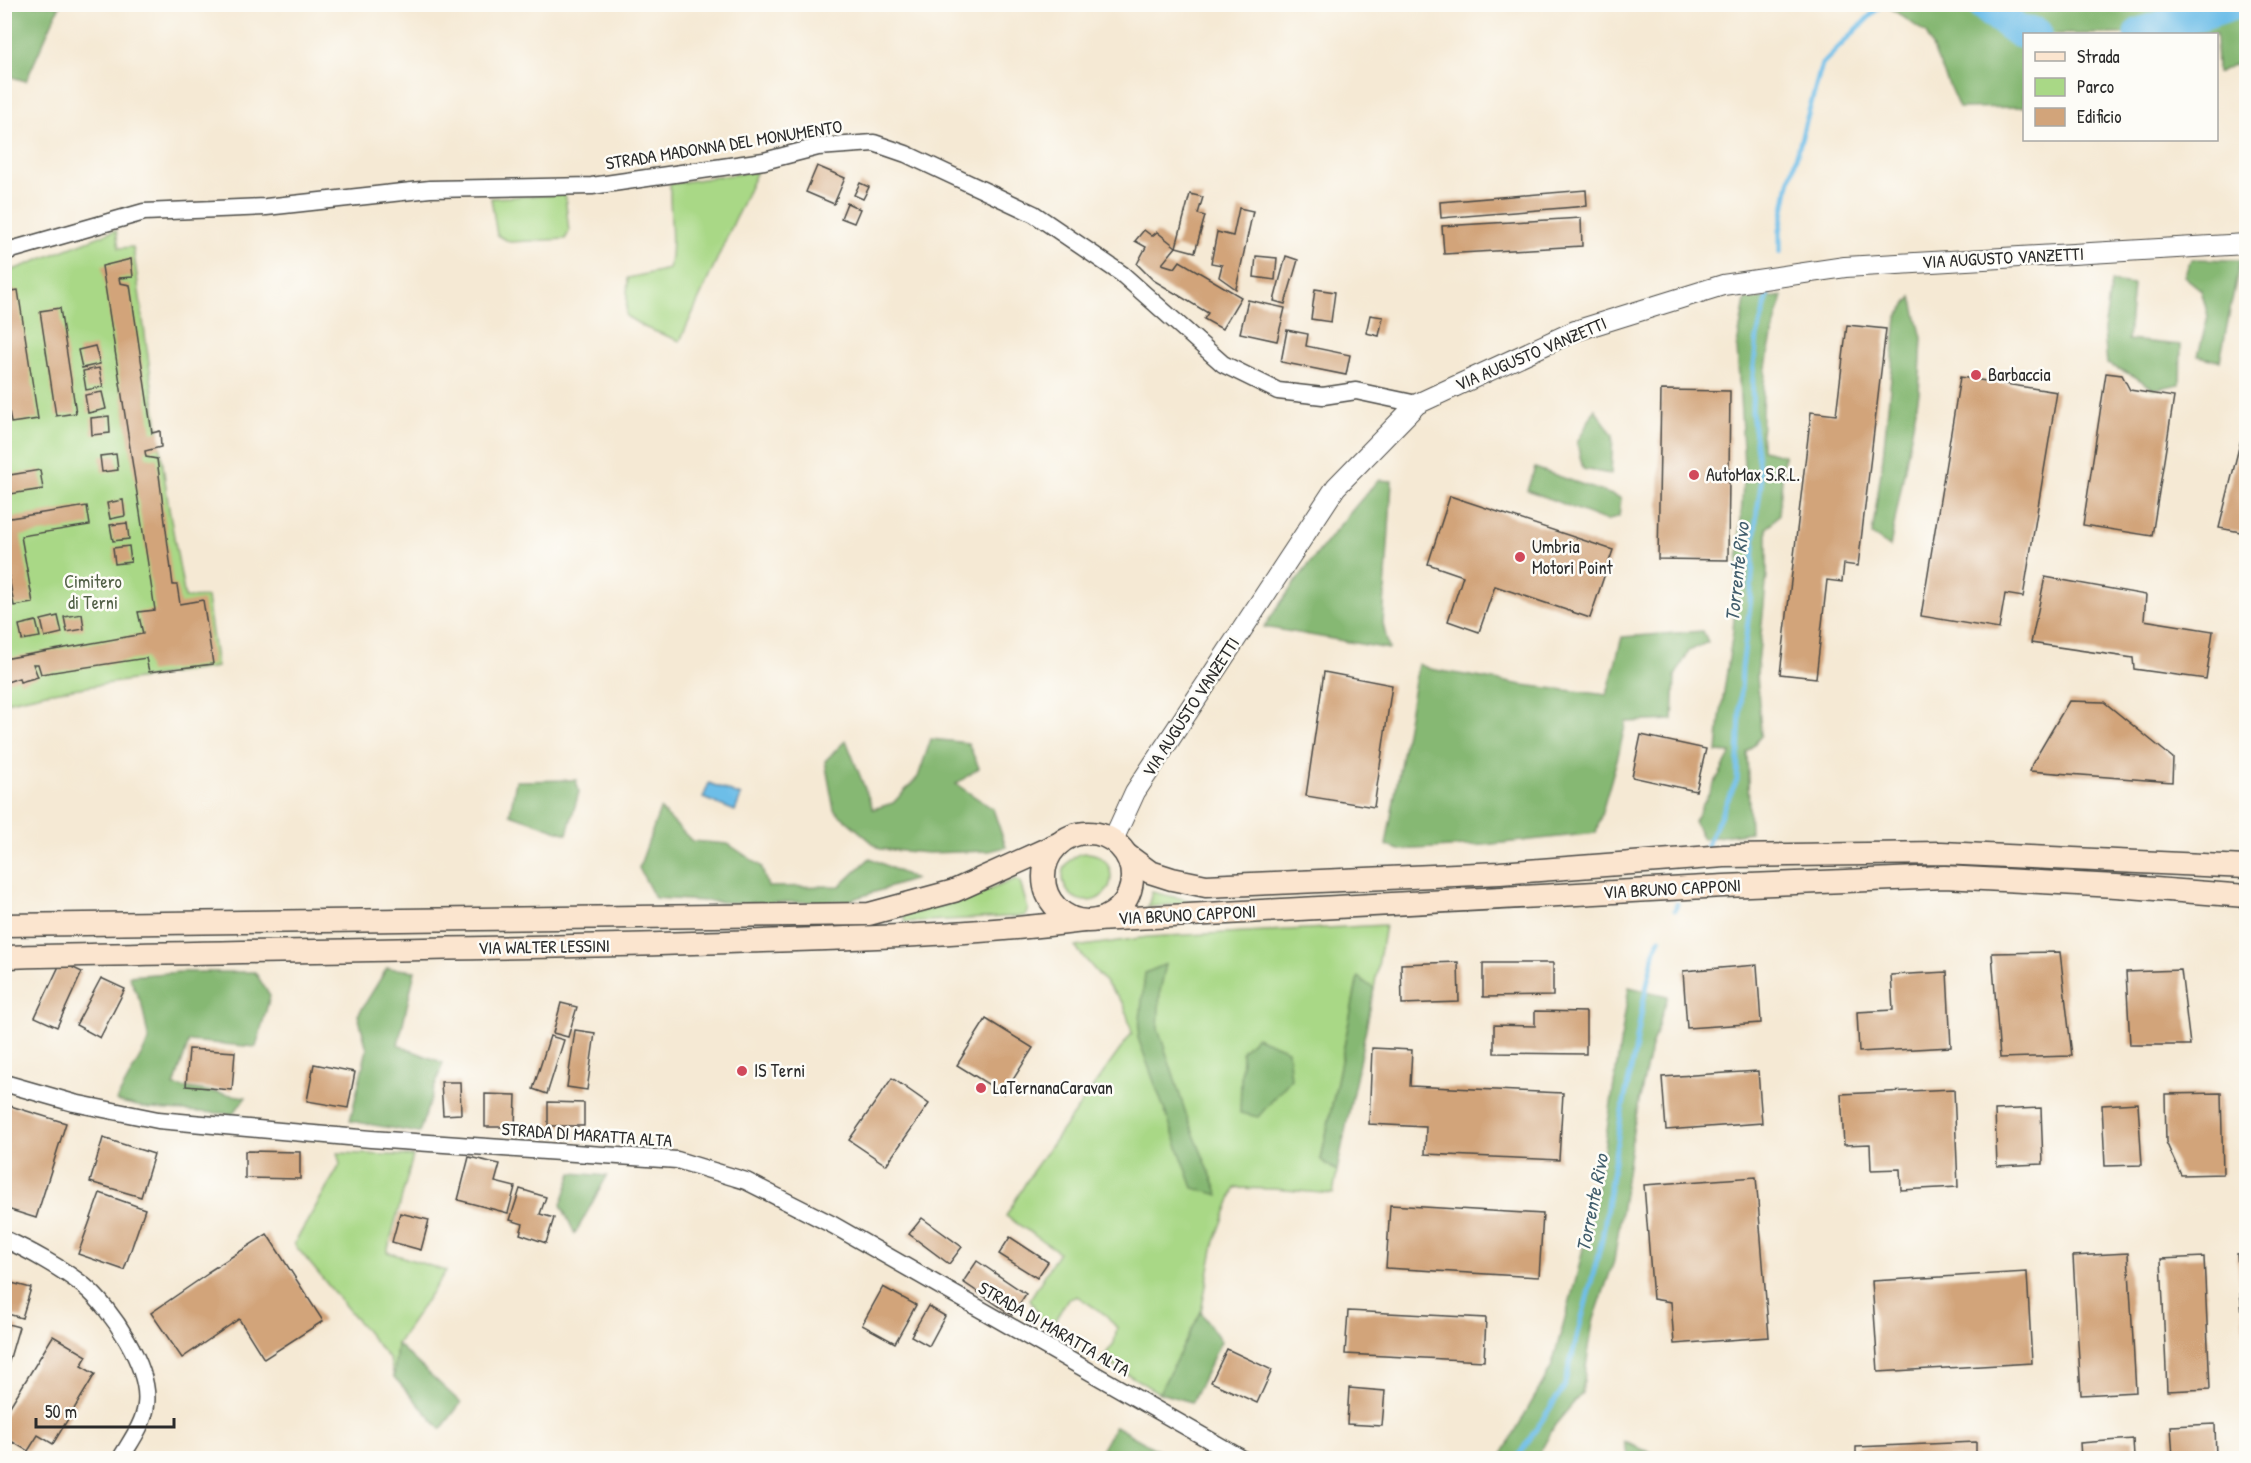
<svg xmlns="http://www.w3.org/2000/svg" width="2251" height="1463" font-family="'Patrick Hand',sans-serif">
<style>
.green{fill:#a9d886;stroke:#6a8258;stroke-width:1.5}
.forest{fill:#86b873;stroke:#58724f;stroke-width:1.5}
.water{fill:#6dbee8;stroke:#4c748a;stroke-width:1.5}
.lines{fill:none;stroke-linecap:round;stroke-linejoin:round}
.stream{stroke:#6dbee8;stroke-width:5}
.river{stroke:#6dbee8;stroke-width:33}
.building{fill:#d2a47a}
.minor-casing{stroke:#494844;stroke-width:19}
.tertiary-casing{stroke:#494844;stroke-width:22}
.secondary-casing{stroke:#494844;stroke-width:25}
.minor{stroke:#fff;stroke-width:16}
.tertiary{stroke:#fff;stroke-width:20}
.secondary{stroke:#fbe5cf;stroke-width:22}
.poi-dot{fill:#d1495b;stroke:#fdfcf7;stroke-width:2}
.labels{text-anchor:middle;stroke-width:5;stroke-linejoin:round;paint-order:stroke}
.street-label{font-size:18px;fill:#2b2b2b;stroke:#fdfcf7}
.poi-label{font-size:18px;fill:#2b2b2b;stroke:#fdfcf7;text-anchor:start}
.park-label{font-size:18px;fill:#515f46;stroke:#fdfcf7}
.water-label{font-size:20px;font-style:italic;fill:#425e6d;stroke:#fdfcf7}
</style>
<rect width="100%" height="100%" fill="#fdfcf7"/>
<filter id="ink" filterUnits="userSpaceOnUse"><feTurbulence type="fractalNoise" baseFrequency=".0167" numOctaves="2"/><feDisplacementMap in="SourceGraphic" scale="12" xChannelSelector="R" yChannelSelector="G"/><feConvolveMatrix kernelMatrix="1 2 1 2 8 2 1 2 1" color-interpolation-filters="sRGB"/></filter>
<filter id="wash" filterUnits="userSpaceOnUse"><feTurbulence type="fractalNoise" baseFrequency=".008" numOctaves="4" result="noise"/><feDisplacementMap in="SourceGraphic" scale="24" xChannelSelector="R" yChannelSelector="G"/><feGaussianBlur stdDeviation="1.35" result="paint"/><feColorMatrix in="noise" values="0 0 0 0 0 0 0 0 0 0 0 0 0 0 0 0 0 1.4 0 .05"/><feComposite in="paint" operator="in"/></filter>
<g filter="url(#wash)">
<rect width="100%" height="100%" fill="#f5e9d4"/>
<g class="green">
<path d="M757,171l-77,170 -34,-13 -20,-12 2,-38 41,-9c6,-27 0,-58 1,-85z"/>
<polygon points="565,194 569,232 565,239 510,242 497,235 491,198"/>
<polygon points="116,230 119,248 133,247 169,509 185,598 207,597 217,667 46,693 5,702 5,273"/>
<circle cx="1087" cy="877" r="24"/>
<polygon points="1016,879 1020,882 1028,909 1025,916 905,922 903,915 961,901"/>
<polygon points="1152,892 1197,902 1148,907"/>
<polygon points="1385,925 1374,989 1358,978 1321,1160 1337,1172 1333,1194 1274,1189 1235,1188 1214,1244 1201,1312 1159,1393 1102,1359 1114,1343 1117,1328 1106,1315 1077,1296 1067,1300 1053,1324 1044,1325 1030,1299 1059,1252 1006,1216 1032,1172 1132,1033 1124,1004 1075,947 1148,937"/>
<polygon points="338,1153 413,1156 387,1252 446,1271 397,1344 394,1377 390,1360 294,1244 340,1165"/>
</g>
<g class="forest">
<polygon points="4,5 60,5 26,81 5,75"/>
<polygon points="1886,5 2246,5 2246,59 2217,73 2216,34 2024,34 2024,107 1959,108 1926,33"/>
<polygon points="2191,259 2240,260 2220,361 2198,356 2208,316 2201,290 2184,276"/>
<polygon points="2111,282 2133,285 2128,340 2181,345 2180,384 2154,389 2134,376 2107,364 2104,331"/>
<path d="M1783,296c-17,55 -23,96 -21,154l22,5 -5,59 -12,14v46l-10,100 4,62 -14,16 3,80 -47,7 -9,-18 37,-68 -14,-1 3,-34 13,-87 7,-94 4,-72 -7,-119 8,-46z"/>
<polygon points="1912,297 1922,338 1919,393 1890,547 1872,535 1883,457 1897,317"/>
<polygon points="1595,409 1613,435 1611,474 1583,469 1577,443"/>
<polygon points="1535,468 1621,498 1619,516 1607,521 1527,490"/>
<path d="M1378,480l14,1 -9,143 6,25 -125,-22c35,-52 73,-100 114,-147z"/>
<polygon points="1703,631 1708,642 1689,651 1675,676 1673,720 1626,722 1618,756 1596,833 1484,845 1399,850 1386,845 1418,664 1430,669 1523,685 1607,695 1622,637"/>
<polygon points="931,739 968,743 979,768 956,784 993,809 1006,847 989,851 928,853 880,849 834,810 825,761 846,740 873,809 893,803 918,777"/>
<polygon points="576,780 579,792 567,834 510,814 516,781"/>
<polygon points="660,809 692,841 728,844 761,866 768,887 840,886 870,858 915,879 847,901 739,903 655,898 639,868"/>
<polygon points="1166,964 1160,991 1158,1028 1188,1120 1219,1195 1193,1188 1138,1038 1145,973"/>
<polygon points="387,968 415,971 398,1045 443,1063 419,1133 350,1121 367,1049 358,1015"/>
<polygon points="181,972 255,972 270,996 256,1047 189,1041 174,1086 246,1097 233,1114 150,1109 116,1101 149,1041 142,1005 129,976"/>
<polygon points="1358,977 1374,989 1337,1171 1321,1160"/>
<polygon points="1629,987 1668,996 1651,1047 1634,1125 1614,1261 1593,1322 1582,1393 1555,1425 1537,1458 1500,1458 1551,1368 1576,1279 1601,1168"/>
<polygon points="1256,1037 1288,1050 1291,1079 1258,1117 1240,1113 1242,1051"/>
<polygon points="572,1173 607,1176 575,1234 561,1205"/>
<polygon points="1201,1312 1221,1341 1192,1402 1159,1393"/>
<polygon points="397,1344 461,1403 441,1429 394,1377"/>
<polygon points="1115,1426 1161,1452 1159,1458 1097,1458"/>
<polygon points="1624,1442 1664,1458 1628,1458"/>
</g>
<polygon class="water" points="709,783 741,796 735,811 703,798"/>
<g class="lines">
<g class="stream">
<polyline points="1780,252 1780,231 1789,183 1822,64 1882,4"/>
<polyline points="1706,847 1737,780 1742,668 1750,605 1756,520 1761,484 1752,412 1753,375 1757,337 1768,295"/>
<polyline points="1675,910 1677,904"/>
<polyline points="1517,1458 1564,1387 1602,1240 1621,1116 1635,1051 1643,1003 1655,949 1660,939"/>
</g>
<g class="river">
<polyline points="1983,4 2020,32 2036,34"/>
<polyline points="2140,34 2231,4"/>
</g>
</g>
<g id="blocks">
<g class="building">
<polygon points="817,166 845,178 834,204 806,192"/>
<polygon points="860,183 869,187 863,199 854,195"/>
<polygon points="1586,190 1587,206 1441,218 1440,202"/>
<polygon points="1190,194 1203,197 1198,214 1205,216 1195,252 1176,247"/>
<polygon points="847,203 860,209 854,223 841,218"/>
<polygon points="1239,208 1253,211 1236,289 1219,277 1222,265 1211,263 1217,232 1233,236"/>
<polygon points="1581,218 1582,246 1444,254 1442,226"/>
<polygon points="1144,230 1152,236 1157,232 1176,247 1162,264 1175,268 1180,261 1241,297 1222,329 1204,319 1208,313 1153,280 1137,264 1146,247 1135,241"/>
<polygon points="1256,256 1277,258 1275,280 1254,277"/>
<polygon points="1286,256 1298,260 1285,304 1274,301"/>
<polygon points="131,259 133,277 119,278 120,283 130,285 152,433 160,431 161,447 145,451 146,457 157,459 173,585 177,585 180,604 203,600 213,664 149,672 146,658 41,674 38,664 33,664 38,677 20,682 19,678 4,683 4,659 143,634 138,612 155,610 102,266"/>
<polygon points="1315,289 1335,292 1331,322 1311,319"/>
<polygon points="18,290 38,419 11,423 4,382 4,292"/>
<polygon points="1248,300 1285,308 1277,341 1240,333"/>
<polygon points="60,308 76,413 56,416 40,311"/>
<polygon points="1370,315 1383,317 1379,336 1366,333"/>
<polygon points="1847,325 1886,329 1858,566 1844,564 1842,582 1827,580 1816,678 1780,674 1811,412 1836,415"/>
<polygon points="1287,330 1308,334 1306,346 1350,355 1346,375 1281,362"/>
<polygon points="95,346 100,364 82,368 78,350"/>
<polygon points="99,368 103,387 86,390 83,371"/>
<polygon points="2106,373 2122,375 2130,390 2174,397 2152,536 2083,525"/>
<polygon points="1960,377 2057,392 2023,597 2005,594 1999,629 1921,616"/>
<polygon points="1661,390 1730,391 1728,560 1658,559"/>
<polygon points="102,392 106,409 88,413 85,395"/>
<polygon points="109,416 110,433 92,435 91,418"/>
<polygon points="2246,419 2246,533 2219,528"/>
<polygon points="116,454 118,470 102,472 100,456"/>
<polygon points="40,470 43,489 4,495 4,476"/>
<polygon points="1450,496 1613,550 1590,618 1495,586 1479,632 1448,621 1463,576 1428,564"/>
<polygon points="123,500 125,516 110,519 107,503"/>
<polygon points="87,506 90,525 21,536 33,603 14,606 4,548 4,519"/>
<polygon points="127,523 129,539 113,541 110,525"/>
<polygon points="129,546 131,562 115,564 113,548"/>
<polygon points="2045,577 2146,595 2144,620 2213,631 2206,679 2134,669 2133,658 2031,643"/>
<polygon points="82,614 84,629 67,632 64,617"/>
<polygon points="58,616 62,633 45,637 41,620"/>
<polygon points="36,621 40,637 22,640 19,625"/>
<polygon points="1324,672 1392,685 1374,807 1306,796"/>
<polygon points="2069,701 2104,702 2173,758 2172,782 2030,771 2032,764"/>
<polygon points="1641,735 1706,749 1696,791 1632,777"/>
<polygon points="2060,952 2072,1056 2000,1058 1992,953"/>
<polygon points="61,962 82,972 57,1027 35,1017"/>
<polygon points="1458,962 1459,1002 1402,1004 1401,964"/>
<polygon points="1483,963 1553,963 1553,996 1483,997"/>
<polygon points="1757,965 1761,1023 1687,1028 1683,971"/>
<polygon points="2181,970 2190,1045 2130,1045 2126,972"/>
<polygon points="1947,972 1951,1047 1859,1052 1857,1012 1893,1010 1891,975"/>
<polygon points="101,978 125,989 100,1038 76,1025"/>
<polygon points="561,1003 577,1007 568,1037 553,1033"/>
<polygon points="1535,1011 1586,1012 1586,1054 1494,1053 1494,1025 1535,1026"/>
<polygon points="986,1019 1033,1048 1004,1094 957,1065"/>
<polygon points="575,1030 595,1033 587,1090 567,1087"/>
<polygon points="550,1036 564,1040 547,1094 533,1089"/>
<polygon points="1372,1048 1412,1050 1410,1086 1563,1093 1559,1160 1425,1154 1426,1127 1369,1124"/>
<polygon points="189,1049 235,1052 232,1090 186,1086"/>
<polygon points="314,1064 355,1072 348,1108 307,1101"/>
<polygon points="1758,1071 1762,1123 1666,1130 1662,1077"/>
<polygon points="892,1078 929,1104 886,1165 849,1140"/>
<polygon points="441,1082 460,1082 461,1114 443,1115"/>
<polygon points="1954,1089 1958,1187 1901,1190 1900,1169 1871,1170 1870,1144 1844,1145 1841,1094"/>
<polygon points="2221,1093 2223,1174 2181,1175 2166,1142 2165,1094"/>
<polygon points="485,1094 516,1095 515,1127 485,1127"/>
<polygon points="548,1102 584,1103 584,1126 548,1126"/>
<polygon points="2138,1103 2142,1165 2105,1166 2102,1105"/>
<polygon points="4,1104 66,1123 36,1218 4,1208"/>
<polygon points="2041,1108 2043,1164 1997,1166 1995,1110"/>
<polygon points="103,1138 154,1154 141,1197 90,1182"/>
<polygon points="245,1151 300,1152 300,1179 245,1178"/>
<polygon points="469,1157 500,1164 495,1182 515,1187 508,1213 458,1200"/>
<polygon points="1756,1177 1769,1337 1674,1344 1671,1302 1653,1299 1644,1185"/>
<polygon points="520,1189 546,1197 540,1214 554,1218 546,1243 520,1234 523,1224 510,1220"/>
<polygon points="100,1193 145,1209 124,1270 78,1254"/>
<polygon points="1390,1205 1543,1214 1539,1277 1386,1268"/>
<polygon points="400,1213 429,1220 421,1250 392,1242"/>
<polygon points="922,1218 962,1247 949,1264 909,1234"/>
<polygon points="267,1234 323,1321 264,1359 239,1319 182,1358 151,1313 209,1273 208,1272"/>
<polygon points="1010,1237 1048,1262 1037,1278 999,1254"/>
<polygon points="2128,1253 2136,1392 2081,1395 2073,1256"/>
<polygon points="2246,1253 2246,1352 2245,1352 2237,1254"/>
<polygon points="2204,1257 2210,1389 2167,1391 2161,1259"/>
<polygon points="977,1261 1026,1294 1012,1315 963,1282"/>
<polygon points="2027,1272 2032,1363 1878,1372 1872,1281"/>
<polygon points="4,1281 31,1288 22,1318 4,1313"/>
<polygon points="883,1287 916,1305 895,1343 862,1325"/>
<polygon points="928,1306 945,1316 929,1346 911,1336"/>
<polygon points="1348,1311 1486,1318 1484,1361 1345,1354"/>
<polygon points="4,1323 19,1327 5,1375 4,1375"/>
<polygon points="53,1336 87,1356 81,1366 95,1374 53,1444 38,1435 28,1451 4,1437 4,1416"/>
<polygon points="1227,1349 1272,1370 1257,1403 1211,1382"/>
<polygon points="1349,1388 1385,1391 1382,1426 1347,1424"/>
<polygon points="2215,1424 2216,1458 2173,1458 2171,1426"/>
<polygon points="2133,1439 2134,1458 2081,1458 2080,1443"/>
<polygon points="1976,1442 1976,1458 1856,1458 1856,1447"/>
</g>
</g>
</g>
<g filter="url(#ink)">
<use href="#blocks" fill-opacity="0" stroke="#494844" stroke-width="1.5"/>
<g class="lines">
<g class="minor-casing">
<g id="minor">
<polyline points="4,252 144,212 266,207 430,189 592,186 764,161 818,147 874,143 906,154 1034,214 1122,274 1223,364 1278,391 1323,396 1356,391 1417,404"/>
<polyline points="4,1083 74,1103 158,1120 371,1139 677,1160 746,1181 833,1225 1241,1458"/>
<path d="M4,1239c25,11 59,30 80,47 27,22 67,82 62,119 -2,19 -16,37 -25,53"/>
</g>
</g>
<g class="tertiary-casing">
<polyline id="tertiary" points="1113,840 1135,792 1336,487 1417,404 1575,331 1723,285 1845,267 2246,244"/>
</g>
<g class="secondary-casing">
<g id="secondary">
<circle cx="1088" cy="877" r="44"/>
<polyline points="1127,855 1150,872 1172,879 1206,886 1500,873 1724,856 1941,853 2246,867"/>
<polyline points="1097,920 1724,886 1944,877 2116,886 2246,896"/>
<polyline points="4,925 869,914 954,891 1058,844"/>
<path d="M4,957c230,-6 460,-7 689,-14 130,-4 261,-6 390,-22"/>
</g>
</g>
<use href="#minor" class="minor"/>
<use href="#tertiary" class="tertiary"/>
<use href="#secondary" class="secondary"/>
</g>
</g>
<g class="poi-dot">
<circle cx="1976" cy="375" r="6"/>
<circle cx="1694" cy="475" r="6"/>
<circle cx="1520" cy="557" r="6"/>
<circle cx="742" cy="1071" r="6"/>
<circle cx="981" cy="1088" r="6"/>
</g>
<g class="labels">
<g class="street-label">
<text transform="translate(724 145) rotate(-9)" y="6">STRADA MADONNA DEL MONUMENTO</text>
<text transform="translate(2003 258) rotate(-3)" y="6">VIA AUGUSTO VANZETTI</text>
<text transform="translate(1531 354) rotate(-23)" y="6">VIA AUGUSTO VANZETTI</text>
<text transform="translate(1191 707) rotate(-57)" y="6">VIA AUGUSTO VANZETTI</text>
<text transform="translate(1672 889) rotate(-3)" y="6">VIA BRUNO CAPPONI</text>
<text transform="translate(1187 915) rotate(-3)" y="6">VIA BRUNO CAPPONI</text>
<text transform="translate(544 947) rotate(-1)" y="6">VIA WALTER LESSINI</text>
<text transform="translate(587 1135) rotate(4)" y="6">STRADA DI MARATTA ALTA</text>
<text transform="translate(1054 1329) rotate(30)" y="6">STRADA DI MARATTA ALTA</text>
</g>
<g class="poi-label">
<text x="1988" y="381">Barbaccia</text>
<text x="1706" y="481">AutoMax S.R.L.</text>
<text x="1532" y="553">Umbria<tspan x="1532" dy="21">Motori Point</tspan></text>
<text x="754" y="1077">IS Terni</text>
<text x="993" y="1094">LaTernanaCaravan</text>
</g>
<g class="park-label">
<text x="93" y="588">Cimitero<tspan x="93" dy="21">di Terni</tspan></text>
</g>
<g class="water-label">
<text transform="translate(1737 572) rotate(-84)" y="7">Torrente Rivo</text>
<text transform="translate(1592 1203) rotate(-79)" y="7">Torrente Rivo</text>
</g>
</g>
<rect width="2251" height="1463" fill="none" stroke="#fdfcf7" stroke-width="24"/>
<rect x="2023" y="33" width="195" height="108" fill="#fdfcf7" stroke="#a9a8a5" stroke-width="1.5"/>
<rect x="2035" y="52" width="30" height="9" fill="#fbe5cf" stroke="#a9a8a5" stroke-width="1.5"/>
<text x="2077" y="63" font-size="18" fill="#2b2b2b">Strada</text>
<rect x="2035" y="78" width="30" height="18" fill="#a9d886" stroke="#a9a8a5" stroke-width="1.5"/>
<text x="2077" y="93" font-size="18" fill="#2b2b2b">Parco</text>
<rect x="2035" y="108" width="30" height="18" fill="#d2a47a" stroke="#a9a8a5" stroke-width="1.5"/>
<text x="2077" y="123" font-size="18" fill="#2b2b2b">Edificio</text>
<path d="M36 1418v9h138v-9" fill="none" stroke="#2b2b2b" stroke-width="3"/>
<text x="45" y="1418" font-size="18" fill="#2b2b2b" stroke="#fdfcf7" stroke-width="4.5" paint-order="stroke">50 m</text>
</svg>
